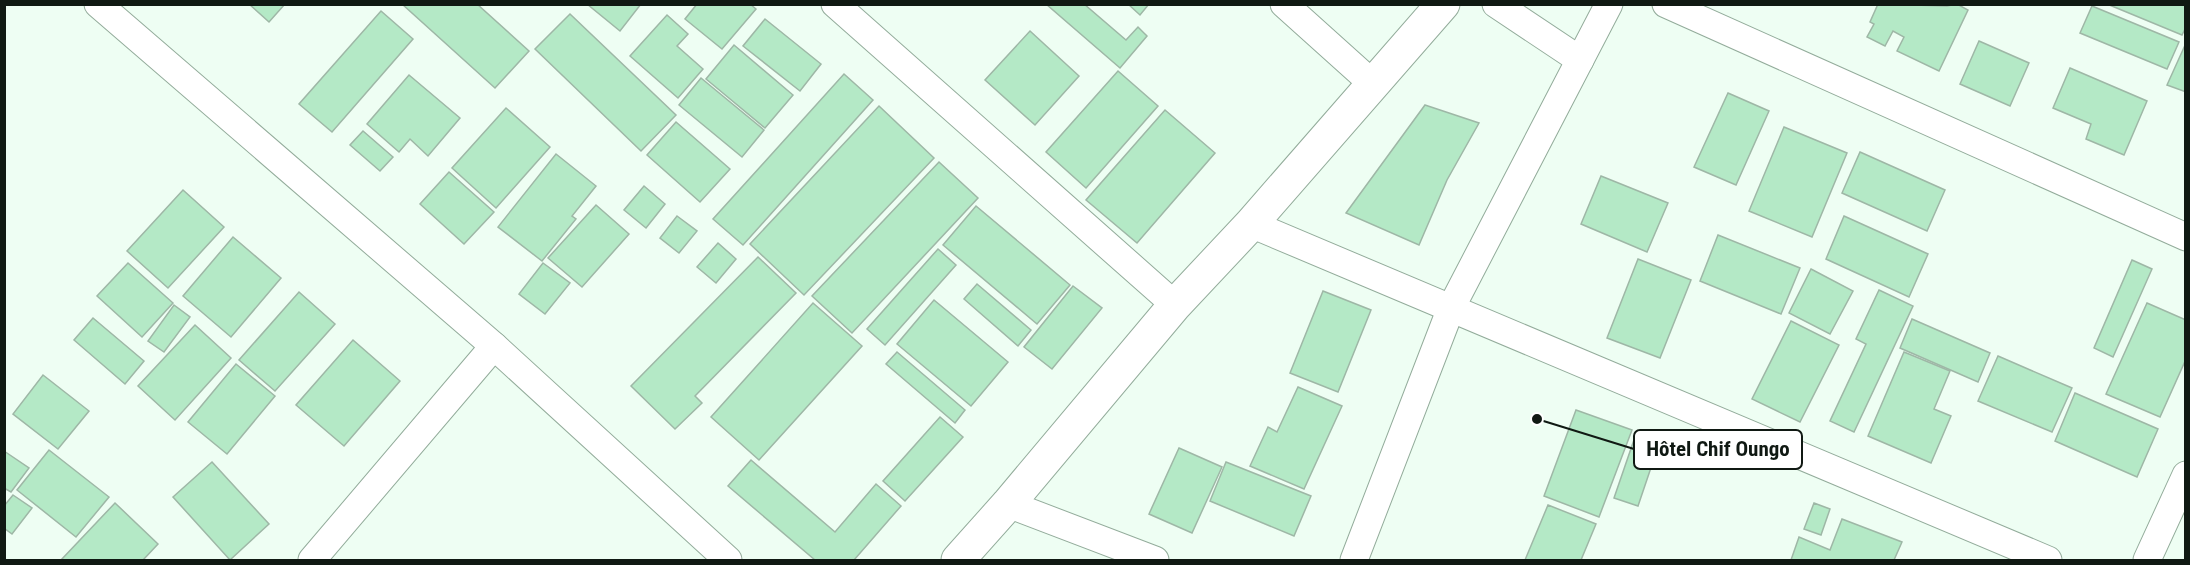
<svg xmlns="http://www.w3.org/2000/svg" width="2190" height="565" font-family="'Roboto Condensed',sans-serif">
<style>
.building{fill:#b4e9c6;stroke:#9eb7a6;stroke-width:1.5}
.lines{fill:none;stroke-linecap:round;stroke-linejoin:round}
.street-casing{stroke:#93ac9b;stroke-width:29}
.secondary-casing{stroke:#93ac9b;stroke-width:35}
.street{stroke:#fff;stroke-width:27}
.secondary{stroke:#fff;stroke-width:33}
.leader{fill:none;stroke:#101913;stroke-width:2}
.callout-dot{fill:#101913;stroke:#fff;stroke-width:2}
.callout{fill:#fff;stroke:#101913;stroke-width:2}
.callout-label{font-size:21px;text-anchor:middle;font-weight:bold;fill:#101913}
</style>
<rect width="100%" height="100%" fill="#eefef3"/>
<g class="building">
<polygon points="249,4 285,4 269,22"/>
<polygon points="402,4 477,4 529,51 495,88"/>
<polygon points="587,4 641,4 620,31"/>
<polygon points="697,4 750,4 756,9 722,49 685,19"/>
<polygon points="1046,4 1084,4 1126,40 1138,27 1147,36 1120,68"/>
<polygon points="1128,4 1149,4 1140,15"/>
<polygon points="1878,4 1947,6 1957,4 1968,10 1939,71 1897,51 1904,37 1893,31 1885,46 1867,37 1874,24 1870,22"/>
<polygon points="2107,4 2186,4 2186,27 2182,35"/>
<polygon points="2092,6 2179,42 2167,69 2080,33"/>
<polygon points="381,11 413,39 332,132 299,104"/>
<polygon points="570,14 676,115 641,151 535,49"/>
<polygon points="667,15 688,34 677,46 703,69 678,98 630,56"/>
<polygon points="765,19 821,64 800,91 743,46"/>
<polygon points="1030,31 1079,76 1035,125 985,80"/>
<polygon points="1979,41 2029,63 2010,106 1960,84"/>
<polygon points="2186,43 2186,92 2167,85"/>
<polygon points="734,45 793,95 765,128 706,79"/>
<polygon points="2070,68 2147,101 2124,155 2086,139 2091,124 2053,108"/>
<polygon points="1118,71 1158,106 1086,188 1046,152"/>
<polygon points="844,74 873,100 743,245 713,219"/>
<polygon points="409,75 460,118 428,156 410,139 399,152 367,124"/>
<polygon points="701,78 764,130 742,157 679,105"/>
<polygon points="1728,93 1769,111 1736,185 1694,167"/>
<polygon points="1425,105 1479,123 1447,180 1419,245 1346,213"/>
<polygon points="879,106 934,158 804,295 750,244"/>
<polygon points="506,108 550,147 496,208 452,168"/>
<polygon points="1165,110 1215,153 1137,243 1086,200"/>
<polygon points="676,122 730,169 700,202 647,155"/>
<polygon points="1784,127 1847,153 1812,237 1749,211"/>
<polygon points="363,131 393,157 380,171 350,145"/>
<polygon points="1860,152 1945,190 1927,231 1842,193"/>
<polygon points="556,154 596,186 572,216 576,219 542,261 498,227"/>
<polygon points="939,162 978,198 852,333 812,296"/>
<polygon points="449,172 494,212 464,244 420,204"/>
<polygon points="1601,176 1668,203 1647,252 1581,224"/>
<polygon points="644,186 665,204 646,228 624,210"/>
<polygon points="183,190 224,227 168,288 127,251"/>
<polygon points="596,205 629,234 582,287 548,258"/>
<polygon points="976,206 1070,285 1037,324 943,245"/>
<polygon points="677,216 697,231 679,253 660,238"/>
<polygon points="1844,216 1928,254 1909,297 1826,259"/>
<polygon points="1718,235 1800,268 1781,314 1700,281"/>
<polygon points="233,237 281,278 231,337 183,296"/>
<polygon points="718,243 736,259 716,283 697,267"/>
<polygon points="938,249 956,265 885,345 867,329"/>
<polygon points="758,257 796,293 695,396 702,403 675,429 631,386"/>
<polygon points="1638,259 1691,280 1660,358 1607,338"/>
<polygon points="2132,260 2152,269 2113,357 2094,348"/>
<polygon points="128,263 173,303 142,337 97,296"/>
<polygon points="543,263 570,283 545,314 519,294"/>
<polygon points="1811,269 1853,291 1830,334 1789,313"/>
<polygon points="977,284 1031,330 1018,346 964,299"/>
<polygon points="1073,286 1102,308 1052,369 1024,347"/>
<polygon points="1879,290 1913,306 1854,432 1830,421 1866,344 1856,339"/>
<polygon points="1323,291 1371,310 1338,392 1290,373"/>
<polygon points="299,292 335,324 275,391 239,360"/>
<polygon points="934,300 1008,362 971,406 897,344"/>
<polygon points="813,303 862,346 759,460 711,417"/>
<polygon points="2147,303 2186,320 2186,359 2160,417 2106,394"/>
<polygon points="174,305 190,317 164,352 148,341"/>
<polygon points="93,318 144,361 125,384 74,340"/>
<polygon points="1912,319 1990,353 1978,382 1900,348"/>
<polygon points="1791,321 1839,345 1800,422 1752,399"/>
<polygon points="195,325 231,358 175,420 138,386"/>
<polygon points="353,340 400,381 344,446 296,405"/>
<polygon points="897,352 965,410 955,423 886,364"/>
<polygon points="1904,352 1950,371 1934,409 1951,416 1931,463 1868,436"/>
<polygon points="1998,356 2072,388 2052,432 1978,401"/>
<polygon points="236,364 275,396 227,454 188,422"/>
<polygon points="43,375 89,411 58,449 13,414"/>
<polygon points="1298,387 1342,406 1304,489 1250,466 1268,427 1277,432"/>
<polygon points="2075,393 2158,429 2137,477 2055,441"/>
<polygon points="1576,410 1632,430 1599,517 1544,496"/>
<polygon points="940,417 963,437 905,501 883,481"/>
<polygon points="1636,434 1660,441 1638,506 1614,498"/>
<polygon points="1179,448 1222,467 1192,533 1149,514"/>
<polygon points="49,450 109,497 76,537 17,490"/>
<polygon points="4,451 29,468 11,492 4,488"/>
<polygon points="751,460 835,532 876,484 901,506 854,560 815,560 728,486"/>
<polygon points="212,462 269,524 230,560 173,497"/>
<polygon points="1226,462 1311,496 1294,536 1210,501"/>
<polygon points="13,495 32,508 12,534 4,528 4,506"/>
<polygon points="115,503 158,544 143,560 61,560"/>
<polygon points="1814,503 1830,509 1821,535 1804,529"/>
<polygon points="1548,505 1596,524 1581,560 1525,560"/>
<polygon points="1842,519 1902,542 1894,560 1791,560 1799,537 1830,550"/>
</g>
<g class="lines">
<g class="street-casing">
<g id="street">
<polyline points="98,4 494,346 728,560"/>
<polyline points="835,4 1175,305"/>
<polyline points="1284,4 1373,84"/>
<polyline points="1496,4 1580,60"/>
<polyline points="1666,4 2186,237"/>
<polyline points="1251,224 2048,560"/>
<polyline points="1008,504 1155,560"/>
<polyline points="312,560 494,346"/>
<polyline points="1354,560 1451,308 1609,4"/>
<polyline points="2147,560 2186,475"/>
</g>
</g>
<g class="secondary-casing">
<polyline id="secondary" points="958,560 1008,504 1175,305 1251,224 1443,4"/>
</g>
<use href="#street" class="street"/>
<use href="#secondary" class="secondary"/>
</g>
<path class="leader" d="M1537 419L1634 449"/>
<circle class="callout-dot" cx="1537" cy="419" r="6"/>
<rect class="callout" x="1634" y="430" width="168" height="39" rx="6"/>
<g class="callout-label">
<text x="1718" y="456">Hôtel Chif Oungo</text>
</g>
<rect width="2190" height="565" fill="none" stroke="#101913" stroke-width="12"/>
</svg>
